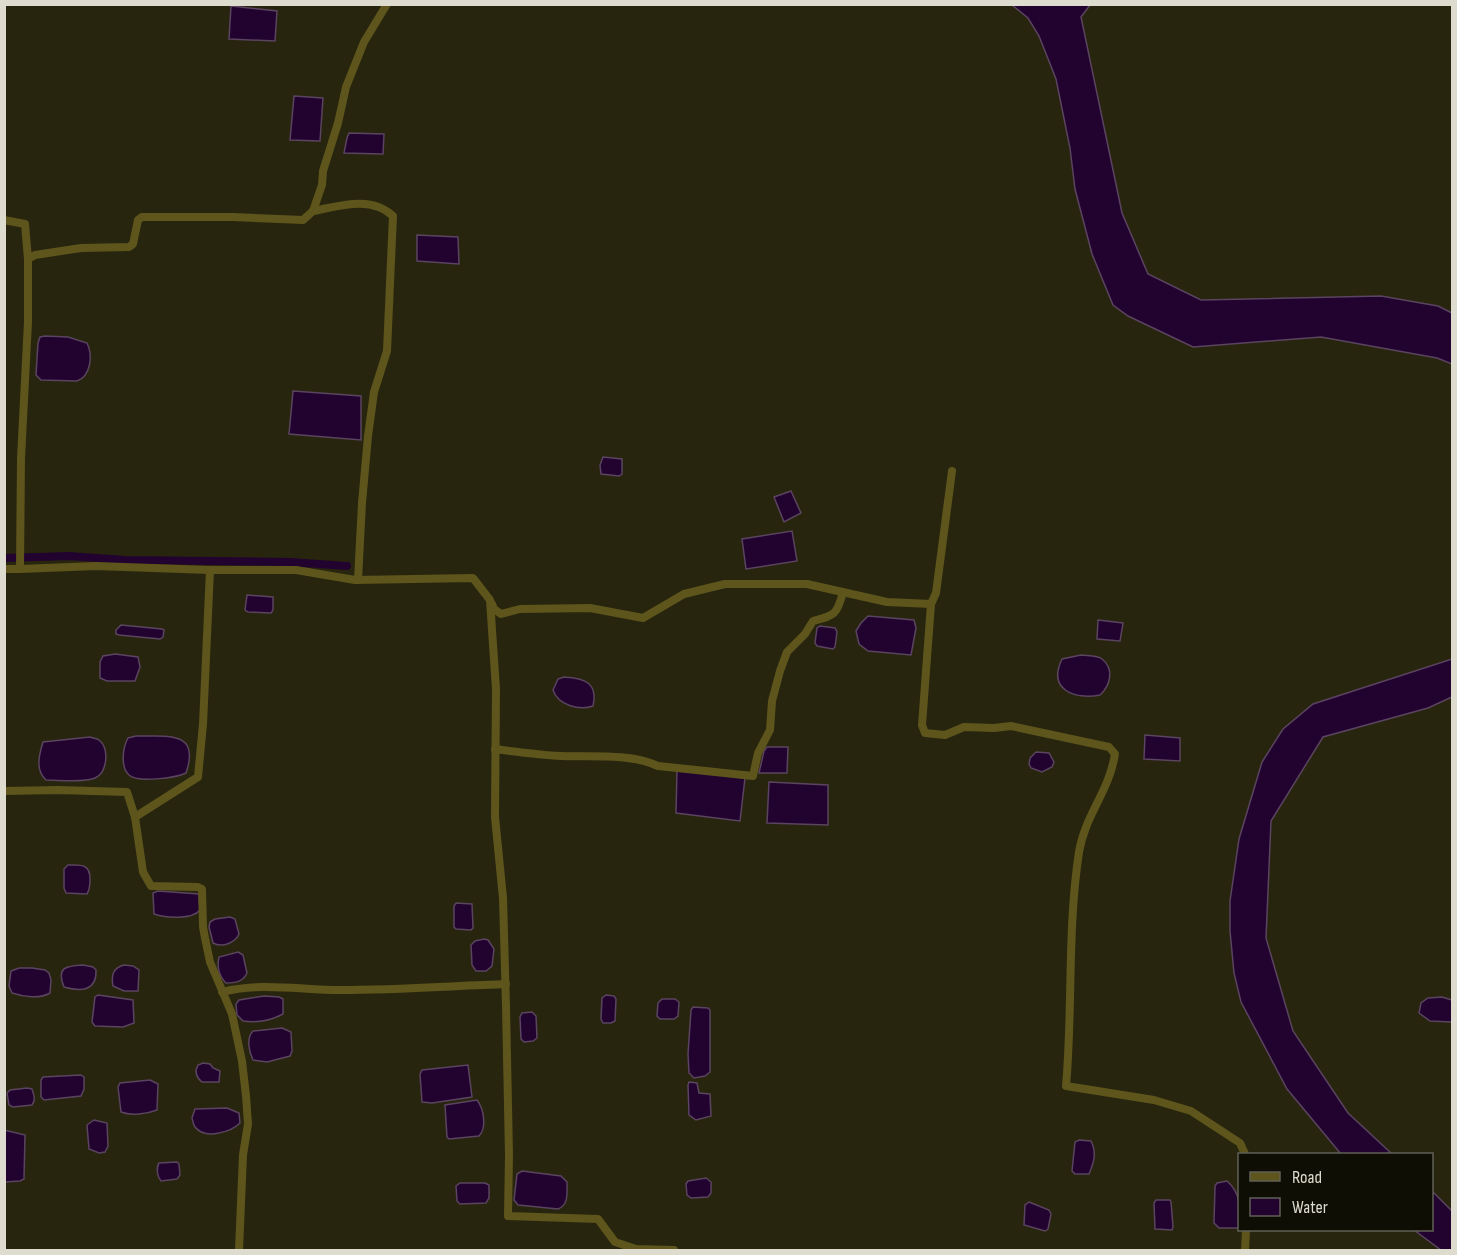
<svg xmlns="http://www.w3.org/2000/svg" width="1457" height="1255" font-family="'Sofia Sans Condensed',sans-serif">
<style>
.water{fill:#220330;stroke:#5a445f;stroke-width:1.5}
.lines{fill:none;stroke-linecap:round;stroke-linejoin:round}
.canal{stroke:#220330;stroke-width:8}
.minor{stroke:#5d551c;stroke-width:8}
</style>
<rect width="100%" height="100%" fill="#28250e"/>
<g class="water">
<polygon points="1012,5 1090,5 1081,17 1122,213 1148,274 1201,300 1381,296 1438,306 1452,313 1452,364 1437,358 1321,337 1193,347 1128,316 1113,305 1092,254 1075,189 1070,148 1056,79 1039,36 1028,18"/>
<polygon points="231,6 277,11 275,41 229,39"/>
<polygon points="294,96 323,98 320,141 290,140"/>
<polygon points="349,133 384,134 383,154 344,153 347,138"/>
<polygon points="417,235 458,237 459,264 417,261"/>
<path d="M45,336l23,1 19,6c6,12 4,33 -10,38l-36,-1 -5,-5 2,-32 2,-6z"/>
<polygon points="293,391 361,396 361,440 289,434"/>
<polygon points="603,457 622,459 622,474 619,476 601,474 600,465"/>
<polygon points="791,491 801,513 784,522 774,497"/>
<polygon points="792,531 797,561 746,569 742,539"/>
<polygon points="247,595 273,597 273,610 271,613 248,612 245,610"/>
<polygon points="868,616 914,620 916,628 911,655 868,651 859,644 856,631 861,623"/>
<polygon points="1098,620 1123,623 1120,641 1097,639"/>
<polygon points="121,625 162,629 164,630 163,637 160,639 119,635 116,634 116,630"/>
<polygon points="820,626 835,628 837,632 835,647 833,649 817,646 815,643 817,628"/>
<polygon points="115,654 138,657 140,667 135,681 107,681 100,678 100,662 103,656"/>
<path d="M1081,655c7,1 16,0 21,4 13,10 8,27 -2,36 -25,5 -53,-5 -38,-36z"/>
<polygon points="1452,659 1452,697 1428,708 1323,737 1271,821 1266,938 1293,1031 1348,1113 1392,1154 1341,1154 1287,1089 1241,1002 1234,973 1230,931 1230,901 1239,839 1262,762 1283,729 1313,704"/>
<path d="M564,677c21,1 34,6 29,29 -14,5 -35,-1 -40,-16l5,-11z"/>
<polygon points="1145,735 1180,738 1180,761 1144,759"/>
<path d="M136,736c29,1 65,-7 50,37 -10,5 -49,10 -57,2 -9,-8 -6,-28 -1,-37z"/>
<path d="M90,737c2,1 8,2 9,3 11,9 8,33 -4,38 -11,5 -36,2 -49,2 -11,-10 -7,-25 -3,-38z"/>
<polygon points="767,747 788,747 787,773 759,773 764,751"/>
<polygon points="1036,752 1049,753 1054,762 1052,767 1042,772 1031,768 1029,764 1030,758"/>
<polygon points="677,770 745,778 740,821 676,813"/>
<polygon points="769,782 828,785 828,825 767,823"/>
<path d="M68,865c12,0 22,-2 22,14 0,6 0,10 -3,15l-21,-1 -2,-5v-19z"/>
<path d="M158,891l41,3 1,16c-8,10 -34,8 -46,4l-1,-21z"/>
<polygon points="456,903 472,904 473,928 471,930 456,929 454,927 454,906"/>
<path d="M230,917l5,2 4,15c-4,9 -17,14 -26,9l-4,-16 1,-5 5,-3z"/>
<polygon points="484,939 488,940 494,949 492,966 486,971 476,971 472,965 471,945 475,941"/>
<path d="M238,952l5,3 4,18c-4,9 -12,10 -21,10 -7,-7 -9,-17 -7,-26z"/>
<path d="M83,965l10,2 3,3c1,21 -15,22 -32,17 -8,-20 2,-21 19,-22z"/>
<path d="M124,965l9,1 6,4 -1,21h-14l-11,-5c-2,-11 0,-18 11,-21z"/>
<path d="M32,968l13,2 4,3 2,7 -1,13c-10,6 -26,4 -38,0l-3,-7 2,-15 8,-3z"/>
<polygon points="98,995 133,1000 134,1023 123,1027 95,1026 92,1022 95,997"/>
<polygon points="606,995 614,996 616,999 615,1021 611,1023 603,1023 601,1019 602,998"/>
<path d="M264,996l15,1 4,2v15c-13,7 -25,9 -40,7l-6,-6 -1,-11 3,-4z"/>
<polygon points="1442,997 1452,1000 1452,1022 1430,1021 1419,1013 1421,1003 1428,998"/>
<polygon points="662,999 675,999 679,1002 678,1016 674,1019 660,1019 657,1016 658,1003"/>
<polygon points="693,1007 708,1008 710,1010 710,1072 705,1076 694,1078 689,1073 688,1054 691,1010"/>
<polygon points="532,1012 536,1016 537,1038 533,1041 524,1042 521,1039 520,1017 522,1013"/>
<path d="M282,1028l9,4 1,19 -2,5 -23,6 -14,-2c-4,-8 -7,-22 0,-29z"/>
<path d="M203,1063l7,1 3,4 7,3 -1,11h-17c-6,-5 -8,-10 -4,-17z"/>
<polygon points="468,1065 472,1097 432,1103 422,1102 420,1074 422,1070"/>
<polygon points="81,1075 84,1077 84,1089 81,1096 44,1100 41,1097 41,1080 43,1077"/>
<path d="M150,1080l8,4 -1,26c-10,4 -26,6 -36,2l-3,-25 2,-4z"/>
<polygon points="689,1082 697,1083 699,1093 710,1094 711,1116 696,1120 689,1115 688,1085"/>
<path d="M27,1088l5,1c2,6 4,11 0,16l-19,2 -4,-2 -2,-12 3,-3z"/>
<path d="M477,1100c7,9 10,28 2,36l-30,3 -2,-2 -2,-32z"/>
<path d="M227,1108l12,5 1,10c-9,9 -35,17 -45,4 -2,-2 -2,-6 -3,-9l3,-9z"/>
<polygon points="94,1120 107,1123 108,1146 105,1152 99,1153 89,1149 87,1125"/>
<polygon points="4,1130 25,1135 24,1179 20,1181 5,1182"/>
<path d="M1079,1140l12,1c6,12 3,21 -2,33h-14l-3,-3 3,-29z"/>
<path d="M177,1162l2,2 1,11 -3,4 -16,2c-4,-5 -5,-13 -2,-18z"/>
<path d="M522,1171l39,5 6,6c0,10 2,23 -9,27l-40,-4 -4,-5 3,-26z"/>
<polygon points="706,1178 711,1182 711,1193 708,1197 691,1198 687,1195 686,1184 688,1181"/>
<path d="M1227,1181c15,13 13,29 12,47h-20l-5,-5 1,-37 2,-3z"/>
<polygon points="460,1183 485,1183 489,1185 489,1198 486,1203 460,1204 457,1201 456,1186"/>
<polygon points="1432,1191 1452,1211 1452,1250 1441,1250 1414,1230 1432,1230"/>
<polygon points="1156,1200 1170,1200 1171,1202 1173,1227 1172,1230 1155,1229 1154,1203"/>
<polygon points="1029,1202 1049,1210 1051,1214 1048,1229 1045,1231 1024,1225 1025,1205"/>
</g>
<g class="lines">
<polyline class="canal" points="4,558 69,556 125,560 290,562 347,566"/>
<g class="minor">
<polyline points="387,4 364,42 346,87 338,123 323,171 322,185 313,211 303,220 233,217 142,217 138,220 133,244 129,247 81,248 35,255 28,259 28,322 21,458 20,569 96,566 210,570 296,570 355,580 473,578 490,600 496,689 495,817 503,898 506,1006 509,1155 508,1216 598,1219 615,1242 636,1249 674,1250"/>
<path d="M313,211c26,-5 58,-16 80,5l-6,135 -13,41 -6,44 -6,67 -4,77"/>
<polyline points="4,220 25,224 28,259"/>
<path d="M952,471l-16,122 -5,11 -9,121 3,8 20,2 19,-8 30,1 17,-2 98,21 6,7c-6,38 -30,61 -36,98 -12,78 -6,156 -13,234l88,14 37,11 49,32 5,11"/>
<polyline points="4,569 20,569"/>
<polyline points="492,604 494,609 501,614 520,609 590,608 643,618 684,594 725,584 807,584 887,602 931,604"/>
<path d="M495,749c22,3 44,6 66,7 29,1 69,-3 97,10l95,10 5,-23 12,-23 2,-29 8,-30 7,-19 18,-18 8,-13c22,-6 24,-6 30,-29"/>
<polyline points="4,791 58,790 127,792 135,817 143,872 151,886 198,887 202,889 203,927 205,938 210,962 232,1014 242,1061 246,1096 248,1124 243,1155 239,1250"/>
<polyline points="135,817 198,777 203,724 210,570"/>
<path d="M222,992c38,-10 79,-2 118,-2 55,0 111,-4 166,-6"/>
<polyline points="1245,1250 1246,1230"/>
</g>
</g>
<rect width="1457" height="1255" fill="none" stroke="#dedcce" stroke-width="12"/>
<rect x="1238" y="1153" width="195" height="78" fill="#0f0e05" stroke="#626055" stroke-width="1.5"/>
<rect x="1250" y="1172" width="30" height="9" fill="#5d551c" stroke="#626055" stroke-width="1.5"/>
<text x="1292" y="1183" font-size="18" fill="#dedcce">Road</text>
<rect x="1250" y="1198" width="30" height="18" fill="#220330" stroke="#626055" stroke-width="1.5"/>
<text x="1292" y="1213" font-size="18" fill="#dedcce">Water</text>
</svg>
